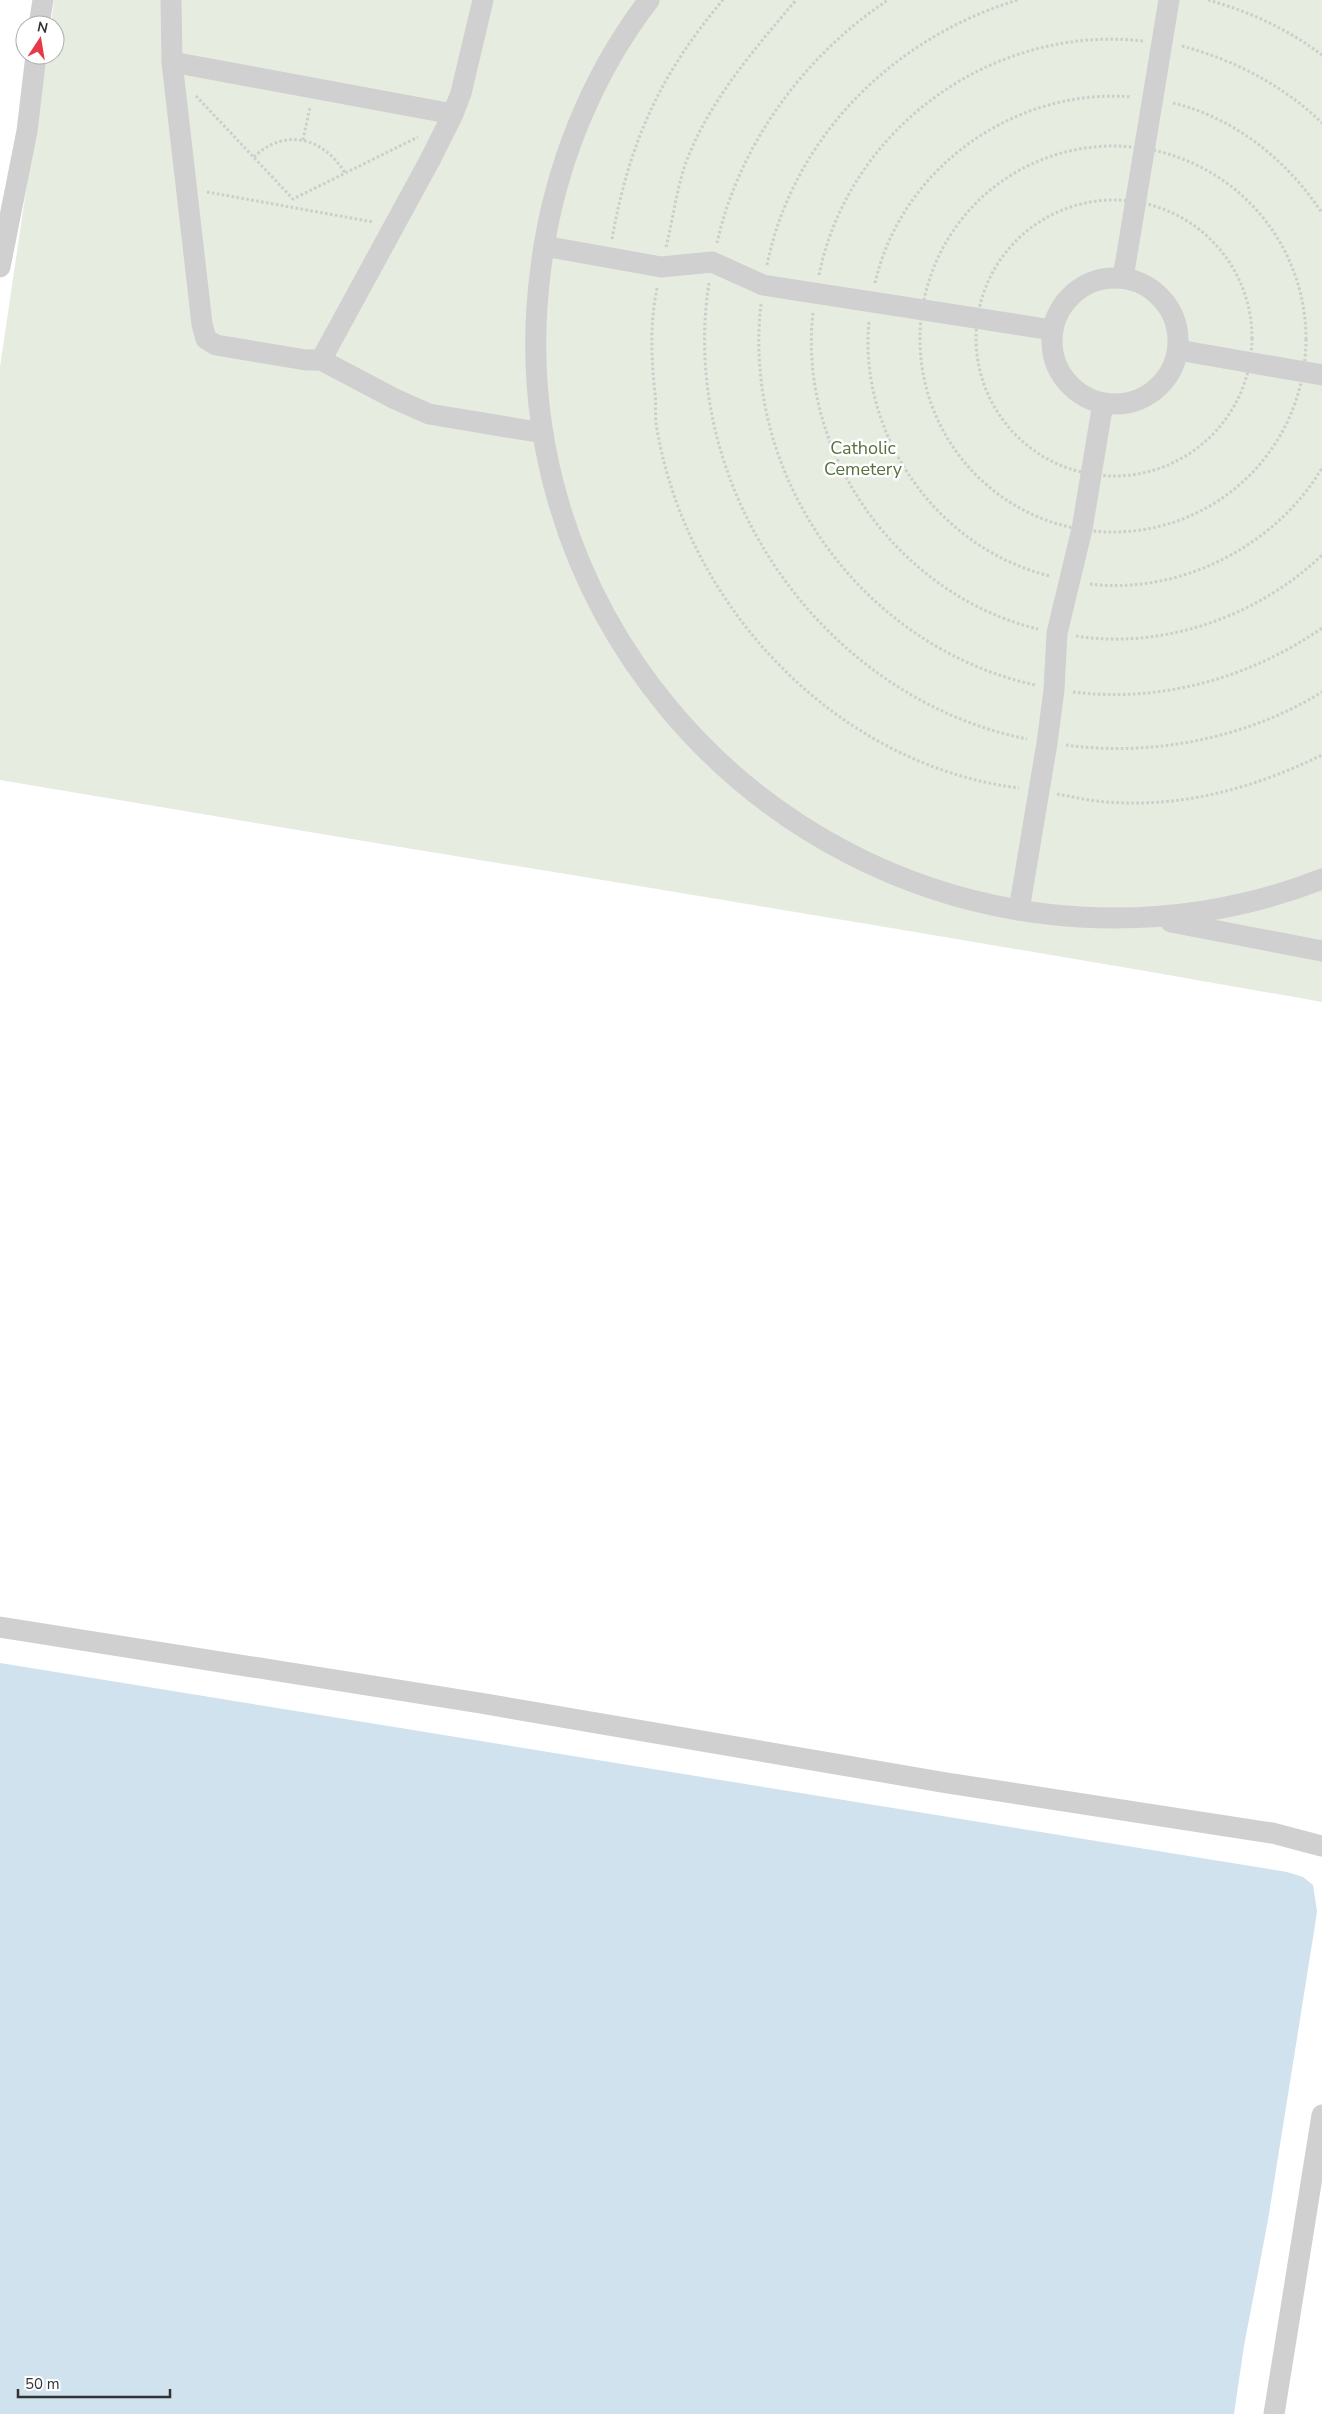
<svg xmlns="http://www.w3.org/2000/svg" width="1322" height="2414" font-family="'Nunito Sans',sans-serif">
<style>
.green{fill:#e6ecdf}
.water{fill:#cfe2ee}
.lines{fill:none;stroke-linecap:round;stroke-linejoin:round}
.path{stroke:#cdcdcd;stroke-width:3;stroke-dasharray:2.5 2.5;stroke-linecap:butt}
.minor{stroke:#d0d0d0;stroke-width:21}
.labels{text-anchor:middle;stroke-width:5;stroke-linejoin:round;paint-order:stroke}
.park-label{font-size:18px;fill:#56703f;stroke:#fff}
</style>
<rect width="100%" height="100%" fill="#fff"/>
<path class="green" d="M54,0h1268v1002c-440,-78 -881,-147 -1322,-222v-413l46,-312h9v-30h-4z"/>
<polygon class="water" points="0,1663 1287,1872 1303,1877 1313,1885 1317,1911 1315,1925 1268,2220 1244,2346 1234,2414 0,2414"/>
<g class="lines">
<g class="path">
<path d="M1208,0c40,11 80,29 114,55"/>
<path d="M1182,46c52,14 101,39 140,77"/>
<polyline points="196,96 293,199 418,137"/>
<path d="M1173,103c62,15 114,57 149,110"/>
<polyline points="303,140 310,107"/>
<circle cx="1113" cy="339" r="193"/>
<path d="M254,157c31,-30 70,-19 91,16"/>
<polyline points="207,192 373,222"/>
<circle cx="1114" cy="338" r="138"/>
<path d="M612,239c17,-96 48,-165 111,-239"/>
<path d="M717,243c22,-99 88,-188 171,-243"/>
<path d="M666,247c7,-27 10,-55 19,-82 23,-63 68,-114 111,-165"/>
<path d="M767,265c26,-128 127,-228 251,-265"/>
<path d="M819,275c30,-148 175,-251 324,-234"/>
<path d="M709,283c-32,206 114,415 318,456"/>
<path d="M875,283c26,-115 140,-196 257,-186"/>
<path d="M657,288c-7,34 -6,70 -2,105 1,10 0,20 1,30 28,181 179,342 363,365"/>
<path d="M761,304c-20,175 102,343 274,381"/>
<path d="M813,313c-16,142 87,283 225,316"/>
<path d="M869,322c-11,113 69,227 181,254"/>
<path d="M1090,584c90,11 186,-38 232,-116"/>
<path d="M1076,636c87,14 183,-20 246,-81"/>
<path d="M1073,692c88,11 177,-14 249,-64"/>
<path d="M1066,745c86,12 182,-7 256,-53"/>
<path d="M1057,794c17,3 33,7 50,8 76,6 147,-14 215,-47"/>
</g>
<g class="minor">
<polyline points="171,0 172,62 202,324 206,339 216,345 306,360 321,360 395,399 429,414 543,433"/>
<path d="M649,0c-59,77 -96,171 -108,267 -45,332 207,630 539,650 82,5 166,-8 242,-38"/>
<polyline points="39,25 43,0"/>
<polyline points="172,62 453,114"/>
<polyline points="544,246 661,267 712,262 763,285 1052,330"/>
<polyline points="0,267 27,131 36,55"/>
<circle cx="1115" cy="341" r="63"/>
<polyline points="1123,278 1169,0"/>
<polyline points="1178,350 1322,375"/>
<polyline points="321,360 430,160 453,114 461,93 483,0"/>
<polyline points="1019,910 1047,743 1054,690 1057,633 1082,529 1103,403"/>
<polyline points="1171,922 1322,951"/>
<polyline points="0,1627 480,1703 947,1783 1272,1833 1322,1846"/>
<polyline points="1274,2414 1322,2115"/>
</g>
</g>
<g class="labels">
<g class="park-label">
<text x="863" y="454">Catholic<tspan x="863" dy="21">Cemetery</tspan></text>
</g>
</g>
<g transform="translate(40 40) rotate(12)"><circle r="24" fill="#ffffff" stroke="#adadad"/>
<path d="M0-4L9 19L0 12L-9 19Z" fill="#e63946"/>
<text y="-8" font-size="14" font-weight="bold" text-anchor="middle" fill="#333333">N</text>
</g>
<path d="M18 2389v8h152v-8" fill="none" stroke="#333333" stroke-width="2.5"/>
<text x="25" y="2389" font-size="15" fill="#333333" stroke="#ffffff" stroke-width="4" paint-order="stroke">50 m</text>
</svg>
